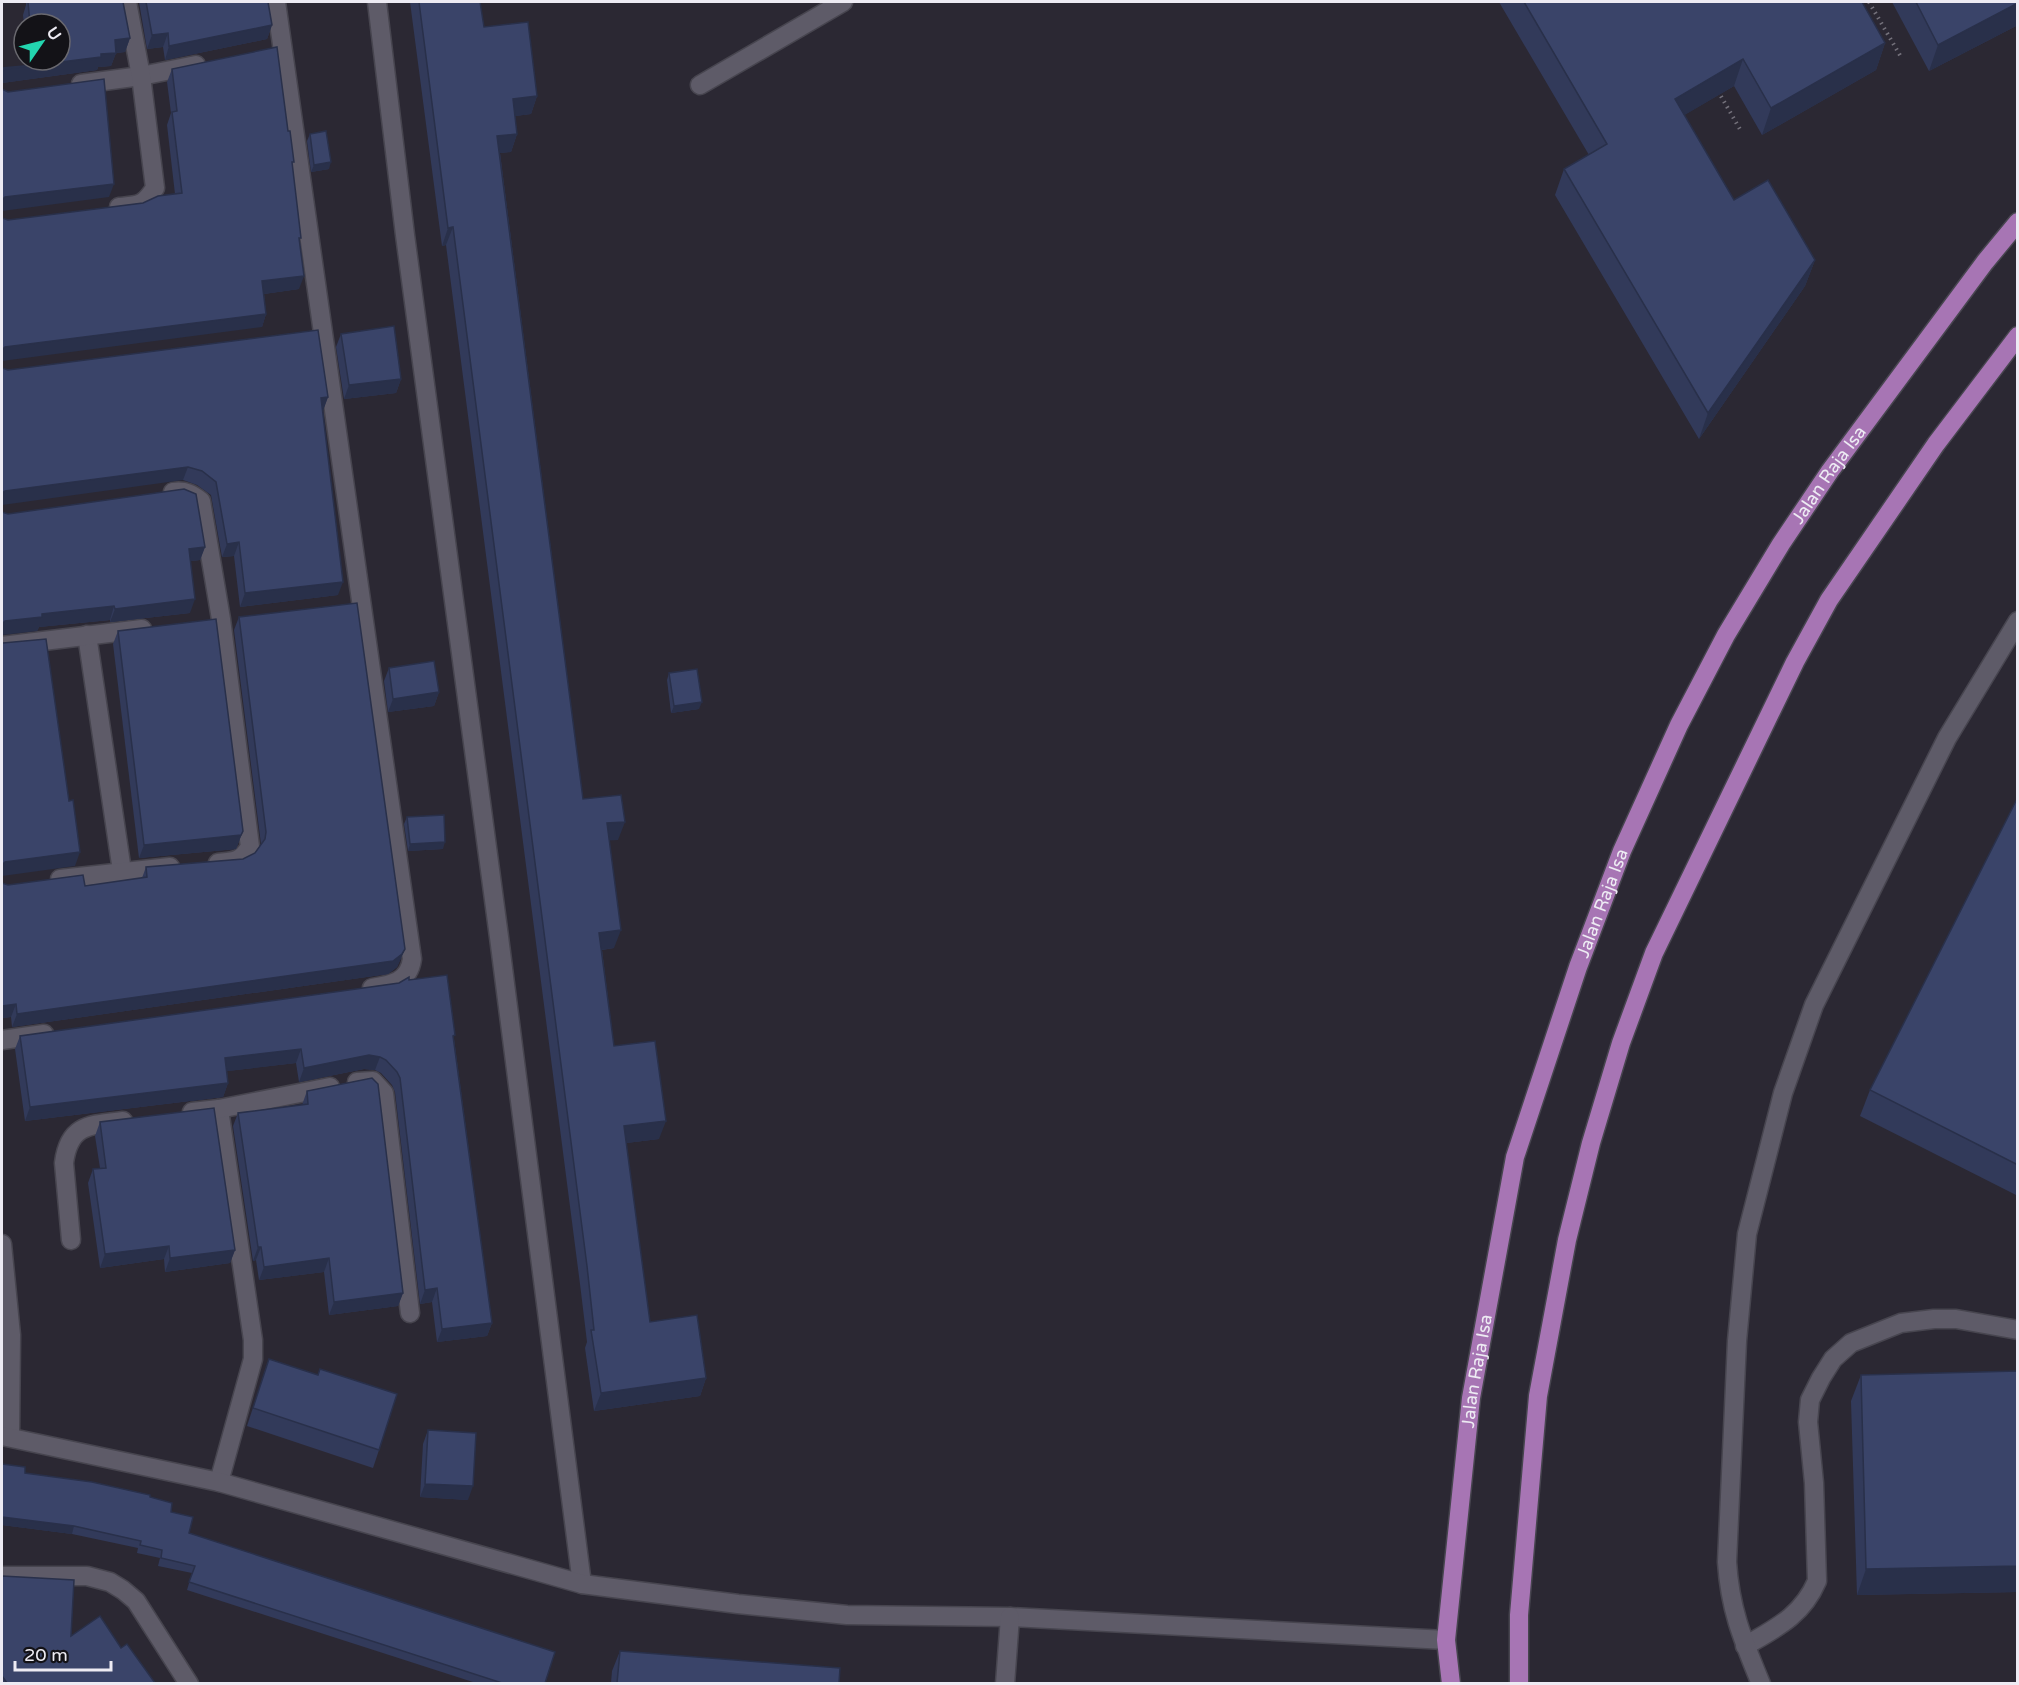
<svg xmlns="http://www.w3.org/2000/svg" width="2019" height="1685" font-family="'Varela Round',sans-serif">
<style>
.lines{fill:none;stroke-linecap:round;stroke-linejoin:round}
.minor-casing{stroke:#47454f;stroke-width:21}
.major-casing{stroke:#47454f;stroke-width:21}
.path{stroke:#74717b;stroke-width:4;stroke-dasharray:1.5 4.5;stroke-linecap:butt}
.minor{stroke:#5e5b68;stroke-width:18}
.major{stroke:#a775b4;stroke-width:18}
.wall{fill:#323a5a}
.shaded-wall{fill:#29304a}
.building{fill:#3a4469;stroke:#29304a;stroke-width:1.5}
.labels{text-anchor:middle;stroke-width:4.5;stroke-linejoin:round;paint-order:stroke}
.street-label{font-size:18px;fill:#edebf3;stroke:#131217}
</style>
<rect width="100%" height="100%" fill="#2b2833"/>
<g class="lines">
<g class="minor-casing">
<g id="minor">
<path d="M276,2l136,957c-3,23 -21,26 -40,29"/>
<polyline points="377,2 405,235 499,937 582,1584"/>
<polyline points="81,84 141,76 196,65"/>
<polyline points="700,85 843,2"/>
<path d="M119,207c21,-2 24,-1 36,-19l-14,-112 -14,-74"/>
<path d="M173,492c12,-2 19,2 28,9l20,118 29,228c-10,15 -15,14 -32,16"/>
<polyline points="87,635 122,871"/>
<polyline points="2,646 142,629"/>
<polyline points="60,879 170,867"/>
<polyline points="2,1040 44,1034"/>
<polyline points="357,1082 373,1081 384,1093 410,1313"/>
<polyline points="219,1109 253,1340 253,1359 219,1482"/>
<polyline points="192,1112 219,1109 330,1087"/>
<path d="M71,1240l-7,-77c5,-39 26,-38 59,-42"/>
<polyline points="2,1244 11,1335 10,1437"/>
<polyline points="2,1436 219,1482 582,1584 738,1604 847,1615 1010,1617 1446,1640"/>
<polyline points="2,1576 87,1576 110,1582 123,1590 136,1601 189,1684"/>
<path d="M1745,1646c31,-18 57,-30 72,-65l-3,-98 -6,-61 2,-22 11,-22 12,-19 18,-16 50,-20 33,-4h22l62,11"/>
<polyline points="1005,1684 1010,1617"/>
<path d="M1761,1684c-18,-44 -31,-74 -34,-122l10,-221 10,-107 36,-141 31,-88 133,-267 71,-117"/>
</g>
</g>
<g class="major-casing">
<g id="major">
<path id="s1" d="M1451,1684l-5,-44 25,-242 44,-241 63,-190 44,-116 57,-126 47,-90 55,-91 49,-73 155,-209 33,-40"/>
<polyline points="1519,1684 1519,1615 1538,1396 1567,1240 1591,1143 1621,1043 1654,953 1795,662 1829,600 1936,444 2018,336"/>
</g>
</g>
<g class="path">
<polyline points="1869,2 1901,57"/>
<polyline points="1718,91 1741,131"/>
</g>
<use href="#minor" class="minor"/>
<use href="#major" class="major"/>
</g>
<g class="wall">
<polygon points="26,2 123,2 130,38 125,52 116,53 111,66 98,67 97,70 2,83 2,68 28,66 28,60 60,60 60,24 24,24 24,25 23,15 26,5"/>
<polygon points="139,2 268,2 272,25 267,39 165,60 163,47 147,49"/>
<polygon points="410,2 480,2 484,27 537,96 531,114 515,116 517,134 511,152 500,153 583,799 618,840 609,840 614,948 602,950 614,1046 659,1139 626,1143 650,1322 706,1378 700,1396 594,1411 585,1348 587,1342 580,1284 446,245 442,246"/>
<polygon points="1499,2 1862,2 1885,43 1876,70 1762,135 1734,86 1684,115 1734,200 1815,260 1805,286 1699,439 1555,195 1564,169 1589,155"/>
<polygon points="1892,2 2018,2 2018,25 1929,71"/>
<polygon points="172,69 292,167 300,243 299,289 264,294 266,314 262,327 8,220 143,203 175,194 167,125 171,113 167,82"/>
<polygon points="310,134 329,169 311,172 307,141"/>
<polygon points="341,334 401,379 396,393 344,399 336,347"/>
<polygon points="2,369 328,397 323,410 338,595 240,607 234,556 222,557 211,495 197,485 183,480"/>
<polygon points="2,513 205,547 200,560 191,561 190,613 110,622 110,620 39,627 37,631"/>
<polygon points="239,617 405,949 397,967 388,974 12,1027 11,1017 2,1018 2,883 8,885 85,886 142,878 146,867 243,859 255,853 261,844 234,630"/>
<polygon points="118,631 243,831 236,849 139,858 113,644"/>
<polygon points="389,668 439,692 434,706 388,712 384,681"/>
<polygon points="669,673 699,709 671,713 667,680"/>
<polygon points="2018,797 2018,1196 1860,1116 1870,1090"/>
<polygon points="407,817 443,849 408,851 404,824"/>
<polygon points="409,980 454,1039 492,1323 487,1336 437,1342 432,1302 420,1304 395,1092 392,1085 381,1073 375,1070 364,1069 299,1082 296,1063 227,1071 228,1083 223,1097 25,1121 15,1049 20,1036 399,983"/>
<polygon points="307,1091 403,1293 398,1306 329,1315 324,1272 259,1280 256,1260 253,1261 233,1126 238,1113 302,1105"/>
<polygon points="100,1122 235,1250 230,1263 165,1272 164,1259 100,1268 88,1183 93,1169 100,1168 95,1136"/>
<polygon points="269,1359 379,1450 373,1468 247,1426"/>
<polygon points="2018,1371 2018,1592 1857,1595 1851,1401 1861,1375"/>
<polygon points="428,1430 468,1500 420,1497 423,1444"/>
<polygon points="2,1464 25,1473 150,1497 171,1512 189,1533 545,1683 476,1683 187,1590 192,1573 158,1566 160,1558 137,1553 138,1548 72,1534 2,1525"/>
<polygon points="2,1576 71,1636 121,1648 155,1683 2,1683"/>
<polygon points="620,1651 839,1683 611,1683 612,1671"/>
</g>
<g class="shaded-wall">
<polygon points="2018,3 2018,25 1929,71 1938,45"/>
<polygon points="272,25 267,39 165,60 169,46"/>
<polygon points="168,33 163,47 147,49 152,35"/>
<polygon points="130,38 125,52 116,53 111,66 98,67 97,70 2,83 2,71 5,69 101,54 115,40"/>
<polygon points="1885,43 1876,70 1762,135 1771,108"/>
<polygon points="1743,59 1734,86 1666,126 1675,99"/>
<polygon points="537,96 531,114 507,117 513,99"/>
<polygon points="517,134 511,152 491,154 497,136"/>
<polygon points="331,162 329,169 311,172 314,165"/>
<polygon points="114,184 109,197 2,211 2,200 5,197"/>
<polygon points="453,227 446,245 442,246 448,228"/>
<polygon points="1815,260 1805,286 1699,439 1708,413"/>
<polygon points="304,276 299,289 257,295 262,281"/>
<polygon points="266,314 262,327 2,361 2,350 5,347"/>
<polygon points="401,379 396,393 344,399 349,385"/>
<polygon points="328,397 323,411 321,398"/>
<polygon points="188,467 183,480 2,505 2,493 5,491"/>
<polygon points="239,542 234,556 222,557 227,544"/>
<polygon points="205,547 200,560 184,562 189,549"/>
<polygon points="343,582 338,595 240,607 245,593"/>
<polygon points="195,599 190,613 110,622 115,609"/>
<polygon points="114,606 110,620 39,627 37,631 2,635 2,624 5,621 42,614"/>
<polygon points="439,692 434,706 388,712 393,699"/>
<polygon points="702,702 699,709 671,713 674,706"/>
<polygon points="625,822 618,840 600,841 607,823"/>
<polygon points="243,831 236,849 139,858 144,845"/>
<polygon points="445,842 443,849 408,851 410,844"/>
<polygon points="80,852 75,866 2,876 2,865 5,862"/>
<polygon points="621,930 614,948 593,951 599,933"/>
<polygon points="405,949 397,967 388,974 12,1027 17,1014"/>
<polygon points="16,1004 11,1017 2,1018 2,1006"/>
<polygon points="301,1049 296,1063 220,1072 225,1058"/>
<polygon points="369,1055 380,1057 375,1070 364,1069 299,1082 304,1068"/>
<polygon points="228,1083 223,1097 25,1121 30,1107"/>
<polygon points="666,1121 659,1139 618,1144 624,1126"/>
<polygon points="169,1246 164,1259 100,1268 105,1254"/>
<polygon points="258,1247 261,1247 256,1260 253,1261"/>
<polygon points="235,1250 230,1263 165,1272 170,1258"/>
<polygon points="329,1258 324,1272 259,1280 264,1267"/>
<polygon points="437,1288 432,1302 420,1304 425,1290"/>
<polygon points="403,1293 398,1306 329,1315 334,1302"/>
<polygon points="492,1323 487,1336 437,1342 442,1329"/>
<polygon points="706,1378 700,1396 594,1411 601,1393"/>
<polygon points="425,1484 473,1486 468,1500 420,1497"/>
<polygon points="2,1517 74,1526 72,1534 2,1525"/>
<polygon points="2018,1566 2018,1592 1857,1595 1866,1569"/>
</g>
<g class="building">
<polygon points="28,2 123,2 130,38 115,40 116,53 101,54 101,57 5,69 2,71 2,68 35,65 34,60 60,60 60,24 30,24"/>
<polygon points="146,2 268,2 272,25 169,46 168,33 152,35"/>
<polygon points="419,2 480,2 484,27 528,22 537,96 513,99 517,134 497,136 583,799 621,795 625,822 607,823 621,930 599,933 614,1046 655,1041 666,1121 624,1126 650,1322 697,1315 706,1378 601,1393 591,1330 594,1330 587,1266 453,227 448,228"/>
<polygon points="1524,2 1862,2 1885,43 1771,108 1743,59 1675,99 1734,200 1768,180 1815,260 1708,413 1564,169 1607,144"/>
<polygon points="1916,2 2018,2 2018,3 1938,45"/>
<polygon points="277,47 288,131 290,131 294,162 292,162 301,238 299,238 304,276 262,281 266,314 5,347 2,350 2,218 8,220 143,203 158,196 182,193 172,112 177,111 172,69"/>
<polygon points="104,79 114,184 5,197 2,200 2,89 8,92"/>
<polygon points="326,131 331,162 314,165 310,134"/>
<polygon points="394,326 401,379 349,385 341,334"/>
<polygon points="318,330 328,397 321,398 343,582 245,593 239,542 227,544 216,482 202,471 188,467 5,491 2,493 2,368 8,370"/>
<polygon points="184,489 196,494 205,547 189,549 195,599 115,609 114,606 42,614 42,617 5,621 2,624 2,512 8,514"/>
<polygon points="357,603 405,949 402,954 393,961 17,1014 16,1004 2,1006 2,883 8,885 83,875 85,886 147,877 146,867 243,859 255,853 265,839 266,832 239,617"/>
<polygon points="216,619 243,831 241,835 144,845 118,631"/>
<polygon points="46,639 69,801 73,800 80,852 5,862 2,865 2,642 3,643"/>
<polygon points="434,661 439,692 393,699 389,668"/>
<polygon points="697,669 702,702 674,706 669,673"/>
<polygon points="2018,797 2018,1165 1870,1090"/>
<polygon points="444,815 445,842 410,844 407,817"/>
<polygon points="447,975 455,1035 453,1036 492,1323 442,1329 437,1288 425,1290 400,1078 397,1072 386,1060 380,1057 369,1055 304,1068 301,1049 225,1058 228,1083 30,1107 20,1036 399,983 409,977 409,980"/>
<polygon points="372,1078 378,1084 403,1293 334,1302 329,1258 264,1267 261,1247 258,1247 238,1113 308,1104 307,1091"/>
<polygon points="214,1108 235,1250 170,1258 169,1246 105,1254 93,1169 106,1168 100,1122"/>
<polygon points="269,1359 318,1375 320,1369 397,1394 379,1450 253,1408"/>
<polygon points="2018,1371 2018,1566 1866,1569 1861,1375"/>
<polygon points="428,1430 476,1433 473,1486 425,1484"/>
<polygon points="2,1464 25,1467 25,1473 92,1482 150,1495 150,1497 172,1503 171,1512 193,1517 189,1533 555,1652 545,1683 502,1683 189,1582 195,1566 161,1558 162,1550 140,1545 141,1541 74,1526 2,1517"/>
<polygon points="2,1576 74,1580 71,1636 100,1616 121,1648 127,1644 155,1683 7,1683 2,1676"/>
<polygon points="620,1651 840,1668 839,1683 617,1683"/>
</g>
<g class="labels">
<g class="street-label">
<text dy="6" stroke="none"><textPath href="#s1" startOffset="1287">Jalan Raja Isa</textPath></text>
<text dy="6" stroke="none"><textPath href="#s1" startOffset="801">Jalan Raja Isa</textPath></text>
<text dy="6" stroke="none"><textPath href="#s1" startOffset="315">Jalan Raja Isa</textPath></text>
</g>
</g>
<rect width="2019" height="1685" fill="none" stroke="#edebf3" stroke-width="6"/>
<g transform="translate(42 42) rotate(55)"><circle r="28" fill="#131217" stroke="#6a696f" stroke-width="1.5"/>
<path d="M0-4.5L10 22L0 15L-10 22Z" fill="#23d5af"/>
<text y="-9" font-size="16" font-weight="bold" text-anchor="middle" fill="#edebf3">U</text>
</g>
<path d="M15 1661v9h96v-9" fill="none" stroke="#edebf3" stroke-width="3"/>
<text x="24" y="1661" font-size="18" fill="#edebf3" stroke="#131217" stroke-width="4.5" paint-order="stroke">20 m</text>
</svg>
